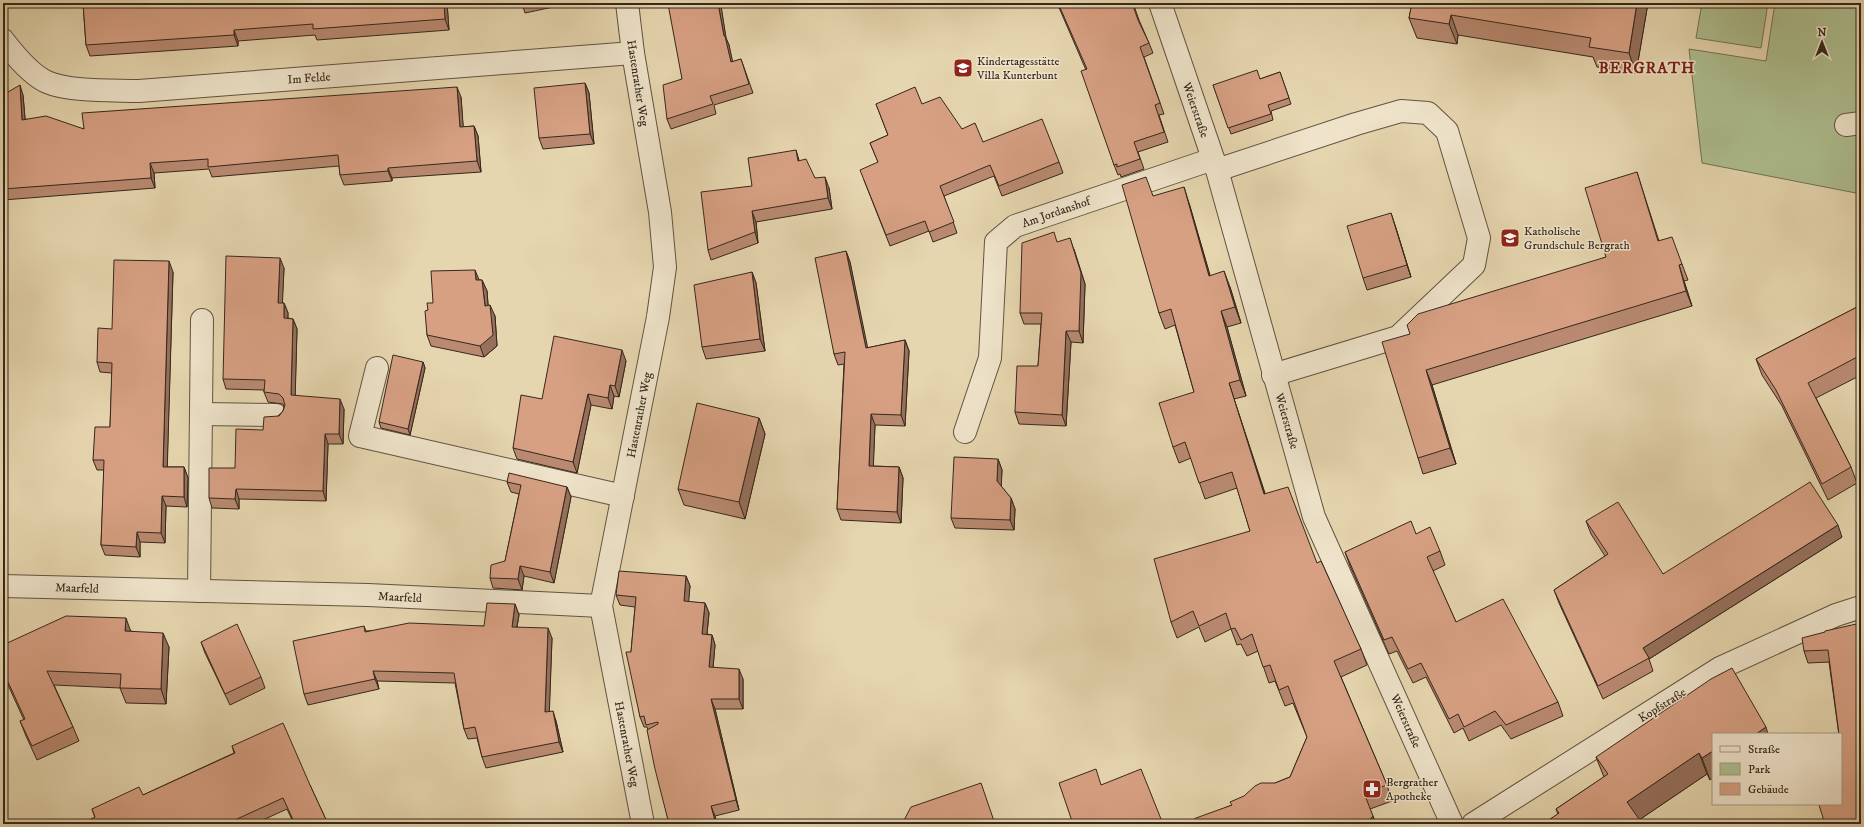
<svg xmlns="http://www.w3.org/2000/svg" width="1864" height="827" font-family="'IM FELL DW Pica',serif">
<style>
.green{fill:#aebf90;stroke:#727356}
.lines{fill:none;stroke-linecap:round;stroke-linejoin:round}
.minor-casing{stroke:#625341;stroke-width:24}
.minor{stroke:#efe4cb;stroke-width:22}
.wall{fill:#b98a71;stroke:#36271c}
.shaded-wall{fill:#96705c;stroke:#36271c}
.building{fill:#d7a083;stroke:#36271c}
.labels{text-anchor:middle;stroke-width:3;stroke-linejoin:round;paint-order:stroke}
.poi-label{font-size:12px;fill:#36271c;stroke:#efe4cb;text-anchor:start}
.street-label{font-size:12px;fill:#36271c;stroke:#efe4cb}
.district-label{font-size:16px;font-weight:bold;letter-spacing:1px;fill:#7a1f14;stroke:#efe4cb}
</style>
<rect width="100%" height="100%" fill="#e6d6af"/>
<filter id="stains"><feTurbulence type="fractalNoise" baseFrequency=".005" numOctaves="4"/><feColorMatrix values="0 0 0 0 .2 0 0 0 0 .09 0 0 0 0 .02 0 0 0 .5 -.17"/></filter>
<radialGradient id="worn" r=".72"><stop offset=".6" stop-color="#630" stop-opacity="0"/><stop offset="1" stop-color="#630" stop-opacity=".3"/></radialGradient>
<g class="green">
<polygon points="1702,3 1768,3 1761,48 1696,38"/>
<polygon points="1775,3 1861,3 1861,194 1702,163 1689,49 1766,61"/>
</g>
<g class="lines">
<g class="minor-casing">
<g id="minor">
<polyline points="627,3 633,53 660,212 665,267 658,317 601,606 643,824"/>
<polyline points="1160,3 1217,170 1314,517 1452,824"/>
<path d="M3,40c10,13 28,35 44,42 22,10 67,8 92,9l494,-38"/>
<polyline points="1846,125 1861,123"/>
<polyline points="1217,170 1356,124 1401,111 1428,113 1447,131 1479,238 1474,265 1398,337 1273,375"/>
<polyline points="377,368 360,436 623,496"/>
<polyline points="201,414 276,415"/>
<polyline points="965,432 990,358 996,242 1015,226 1213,159"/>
<polyline points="3,586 368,595 601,606"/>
<polyline points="199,591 202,320"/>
<polyline points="1473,824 1720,668 1836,615 1861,607"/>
</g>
</g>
<use href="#minor" class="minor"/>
</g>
<g class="wall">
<polygon points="83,3 447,3 449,30 317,40 315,35 238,41 238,46 90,56 86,45"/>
<polygon points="522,3 572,3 525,13"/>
<polygon points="674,3 720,3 726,38 729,45 732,62 741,59 753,93 714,105 716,114 671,129 667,119 682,79"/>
<polygon points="1057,3 1133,3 1139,20 1149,43 1153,53 1144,57 1164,114 1159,115 1168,142 1138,152 1144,169 1121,177 1120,174 1118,175 1114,165 1086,70"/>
<polygon points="1412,3 1648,3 1636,73 1597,67 1593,57 1458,35 1457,44 1417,38 1409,18"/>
<polygon points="1280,72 1291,104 1271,111 1273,120 1231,134 1213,85 1260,79"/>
<polygon points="585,83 589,93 594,144 543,149 539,138"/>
<polygon points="3,95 23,95 25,119 84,129 461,97 463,127 474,126 478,136 481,172 392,178 392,181 344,185 340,175 339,166 212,177 209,169 154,173 155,188 3,200"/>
<polygon points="876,104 922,104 983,142 1059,162 1063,173 1002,196 994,176 944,196 957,233 933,242 929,231 890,246 864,180 878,162 870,143 888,135"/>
<polygon points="799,161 815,178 829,188 832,209 756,222 758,243 711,260 708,250 752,186"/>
<polygon points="1637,172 1642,188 1659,241 1682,264 1688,280 1684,281 1692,306 1432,385 1456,464 1423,474 1418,458 1410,334 1606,257"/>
<polygon points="1153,196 1189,203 1210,276 1230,287 1241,323 1227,327 1246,396 1234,399 1265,493 1317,563 1361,649 1367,665 1341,677 1387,785 1392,801 1370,809 1376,824 1186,824 1232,805 1275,783 1290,777 1307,737 1293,703 1285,706 1275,681 1269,683 1258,651 1247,656 1241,644 1237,645 1231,629 1205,642 1199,627 1177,638 1171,622 1250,531 1237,488 1205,499 1191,458 1179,463 1173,447 1194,392 1175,325 1165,329 1159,313"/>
<polygon points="1395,225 1411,277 1367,290 1363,278"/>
<polygon points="1058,242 1074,249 1085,284 1083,343 1071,342 1066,426 1019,424 1015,412 1038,366 1041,324 1024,324 1020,313"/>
<polygon points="846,251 850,262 867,348 905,340 909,351 905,426 875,425 873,466 899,467 903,478 901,523 841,520 837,509 844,364 838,365 834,354"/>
<polygon points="284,268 282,303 284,303 288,313 288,318 293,319 297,329 295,395 344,409 343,444 328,444 326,501 239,499 239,509 212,508 209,498 235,468 263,430 283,411 284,406 283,404 268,402 264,392 264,390 226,389 223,379"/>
<polygon points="173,272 167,467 184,467 188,478 187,507 166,506 165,543 140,542 140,557 105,555 101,545 104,470 97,470 93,460 110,427 112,373 100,372 97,362 112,329"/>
<polygon points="752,272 756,283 765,351 706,359 702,347"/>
<polygon points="479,280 482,280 487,291 488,305 495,316 497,346 484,357 431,346 427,335 428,310 433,303"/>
<polygon points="1861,305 1861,375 1816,398 1851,467 1857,483 1828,500 1782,406 1762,375 1756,359"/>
<polygon points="626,361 619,397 614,396 612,409 591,405 577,473 517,459 513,448 542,399"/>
<polygon points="423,362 425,368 410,435 381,428 379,422"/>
<polygon points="759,418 765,434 745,519 684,505 678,489"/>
<polygon points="998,459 1002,470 1001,486 1011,498 1015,509 1014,530 955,528 951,518"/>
<polygon points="507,482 567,487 571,497 554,583 524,576 522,590 493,588 490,578 505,561 519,494 511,492"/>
<polygon points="1586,521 1663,574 1842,537 1649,659 1653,671 1603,699 1559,603 1554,590 1605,556 1591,534"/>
<polygon points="1416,534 1440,551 1445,565 1433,571 1456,622 1558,702 1563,716 1511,739 1501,725 1469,741 1463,728 1454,733 1426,677 1413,683 1397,651 1389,654 1350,566 1345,552"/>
<polygon points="686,576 690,586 688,602 705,603 709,613 707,634 712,635 715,645 713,668 743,679 743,709 715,709 739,810 715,816 717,824 669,824 648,730 647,727 644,727 640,717 631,652 635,607 620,605 616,595"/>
<polygon points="515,604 519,615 517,627 552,638 549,712 556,721 563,752 486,768 482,757 477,738 468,739 464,729 455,683 377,681 379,689 308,705 304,694 364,626 366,631 484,626"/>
<polygon points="1861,623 1861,824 1841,804 1841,750 1829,662 1808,663 1804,651"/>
<polygon points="131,631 169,647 166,704 126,703 120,688 54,685 73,727 79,741 37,760 26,736 20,721 24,720 3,674 3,645"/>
<polygon points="201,642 261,677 265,688 230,705 205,653"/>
<polygon points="1713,734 1710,780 1707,774 1639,820 1641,824 1543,824 1558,814 1556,809 1604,777 1596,757"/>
<polygon points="232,746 310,785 328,824 294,824 287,809 254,824 81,824 95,818 92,809 143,795 234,753"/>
</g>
<g class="shaded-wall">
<polygon points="444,3 447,3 449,30 445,19"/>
<polygon points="718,3 720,3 721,5 726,38 729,45 735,72 731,62 724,36"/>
<polygon points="1637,3 1648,3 1636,73 1629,53"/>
<polygon points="1451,15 1458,35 1457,44 1449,24"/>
<polygon points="234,30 238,41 238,46 234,35"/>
<polygon points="585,83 589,93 594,144 590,134"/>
<polygon points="20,85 23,95 26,130 22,120"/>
<polygon points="457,87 461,97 464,137 460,127"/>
<polygon points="474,126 478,136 481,172 477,161"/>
<polygon points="796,150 799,160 798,161"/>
<polygon points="150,163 154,173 155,188 151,178"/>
<polygon points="388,168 392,178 392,181 388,171"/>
<polygon points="825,177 829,188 832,209 828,198"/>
<polygon points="1184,187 1189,203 1215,292 1209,276"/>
<polygon points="752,211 756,222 758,243 755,232"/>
<polygon points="1391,213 1395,225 1411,277 1407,265"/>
<polygon points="1070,238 1085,284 1083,343 1079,331"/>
<polygon points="846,251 850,262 870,359 866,348"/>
<polygon points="280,258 284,268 282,313 278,303"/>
<polygon points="169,261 173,272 167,477 163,467"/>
<polygon points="1679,265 1684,281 1692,306 1686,291"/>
<polygon points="475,270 480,282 476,280"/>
<polygon points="1224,271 1230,287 1241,323 1235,307"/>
<polygon points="752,272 756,283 765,351 760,339"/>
<polygon points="482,280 487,291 489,317 485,306"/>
<polygon points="284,303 288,313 287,328 284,318"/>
<polygon points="490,305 495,316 497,346 484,357 480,346"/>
<polygon points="1221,311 1227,327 1246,396 1240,380"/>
<polygon points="293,319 297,329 295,405 291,395"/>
<polygon points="1066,331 1071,342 1066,426 1062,415"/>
<polygon points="905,340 909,351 905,426 901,415"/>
<polygon points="622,350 626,361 619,397 615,386"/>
<polygon points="423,362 425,368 410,435 408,429"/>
<polygon points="1426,370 1432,385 1456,464 1450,448"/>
<polygon points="1229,383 1234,399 1270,510 1264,494"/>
<polygon points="610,385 614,396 612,409 608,398"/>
<polygon points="588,394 591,405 577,473 573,462"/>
<polygon points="340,399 344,409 343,444 339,434"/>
<polygon points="871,414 875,425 873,477 869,466"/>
<polygon points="759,418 765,434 745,519 739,502"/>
<polygon points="325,434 328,444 326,501 323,491"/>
<polygon points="998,459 1002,470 1001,491 997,481"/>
<polygon points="184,467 188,478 187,507 184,497"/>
<polygon points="899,467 903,478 901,523 897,512"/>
<polygon points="567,487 571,497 554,583 550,572"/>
<polygon points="236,489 239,499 239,509 235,499"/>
<polygon points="162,496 166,506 165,543 161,533"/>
<polygon points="1011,498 1015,509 1014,530 1010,520"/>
<polygon points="1838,525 1842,537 1649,659 1643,648"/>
<polygon points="137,532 140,542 140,557 136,547"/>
<polygon points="520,566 524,576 522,590 518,579"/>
<polygon points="686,576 690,586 688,611 684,601"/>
<polygon points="705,603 709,613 706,644 702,634"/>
<polygon points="515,604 519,615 515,637 512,627"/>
<polygon points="126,618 131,632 125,631"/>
<polygon points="548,628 552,638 549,723 545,712"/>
<polygon points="163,633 169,647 166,704 161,689"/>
<polygon points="712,635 715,645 712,678 709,667"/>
<polygon points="739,669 743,679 743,709 739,699"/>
<polygon points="373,671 377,681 379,689 375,679"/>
<polygon points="711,699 715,709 739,810 736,800"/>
<polygon points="553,711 556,721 563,752 559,742"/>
<polygon points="1766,727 1768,734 1756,734"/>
<polygon points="1713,751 1713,778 1710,780 1702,758"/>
<polygon points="1699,753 1707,774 1639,820 1641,824 1632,824 1627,802"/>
<polygon points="711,806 715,816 717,824 716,824"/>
<polygon points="1373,816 1376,824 1366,824"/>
</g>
<g class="building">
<polygon points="83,3 444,3 445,19 313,29 313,24 234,30 234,35 86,45"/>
<polygon points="674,3 718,3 724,36 725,36 731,62 741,59 749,84 710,96 713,104 667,119 663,85 682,79 668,4"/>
<polygon points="1058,3 1132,3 1138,20 1149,43 1140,47 1160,103 1155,105 1164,132 1134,142 1140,159 1117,167 1117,164 1114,165 1081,71 1087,69"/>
<polygon points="1412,3 1637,3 1629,53 1589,47 1591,38 1451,15 1449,24 1409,18"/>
<polygon points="1257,70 1260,79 1280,72 1289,98 1268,105 1271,114 1228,128 1213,85"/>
<polygon points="585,83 590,134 539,138 534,88"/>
<polygon points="20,85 22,120 46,116 84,129 82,113 457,87 460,127 474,126 477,161 388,168 388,171 340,175 338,155 208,167 208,159 150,163 151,178 3,189 3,95"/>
<polygon points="915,87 922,104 940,97 962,129 975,123 983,142 1042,119 1059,162 999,186 990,165 940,186 954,222 929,232 925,221 886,235 860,170 878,162 870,143 888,135 876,104"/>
<polygon points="796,150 798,161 806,159 815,178 825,177 828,198 752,211 755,232 708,250 701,192 752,186 748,158"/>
<polygon points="1637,172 1658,241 1672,237 1682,264 1679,265 1686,291 1426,370 1450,448 1418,458 1382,342 1410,334 1407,325 1418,314 1606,257 1585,188"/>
<polygon points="1146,177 1153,196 1184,187 1209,276 1224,271 1235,307 1221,311 1240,380 1229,383 1264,494 1288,487 1317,563 1321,561 1361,649 1334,661 1387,785 1364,793 1373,816 1366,824 1186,824 1196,818 1232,805 1230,802 1244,796 1255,786 1261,783 1275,783 1290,777 1307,737 1288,686 1279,690 1270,665 1263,667 1252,634 1241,640 1235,628 1231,629 1226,613 1199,626 1193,611 1171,622 1154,559 1250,531 1232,472 1199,483 1185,442 1173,447 1159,403 1194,392 1171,309 1159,313 1122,185"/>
<polygon points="1391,213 1407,265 1363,278 1347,226"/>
<polygon points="1054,232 1057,242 1070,238 1081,273 1079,331 1066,331 1062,415 1015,412 1017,366 1038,366 1042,313 1020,313 1022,243"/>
<polygon points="846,251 866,348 905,340 901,415 871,414 869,466 899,467 897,512 837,509 845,352 834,354 815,258"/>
<polygon points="226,256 280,258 278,303 284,303 284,318 293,319 291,395 340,399 339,434 325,434 323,491 236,489 235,499 209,498 209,468 235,468 236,429 263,430 264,417 279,416 283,411 285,405 283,398 279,394 264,392 265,380 223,379"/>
<polygon points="114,260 169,261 163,467 184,467 184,497 162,496 161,533 137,532 136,547 101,545 104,460 93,460 95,427 110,427 112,363 97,362 98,328 112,329"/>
<polygon points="475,270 476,280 482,280 485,306 490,305 493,335 480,346 427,335 425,311 428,310 427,303 433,303 431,271"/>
<polygon points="752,272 760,339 702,347 694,285"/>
<polygon points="1861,305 1861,355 1808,383 1851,467 1822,484 1776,390 1756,359"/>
<polygon points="554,336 622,350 615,386 610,385 608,398 588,394 573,462 513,448 521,395 542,399"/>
<polygon points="393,355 423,362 408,429 379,422"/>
<polygon points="697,403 759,418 739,502 678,489"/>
<polygon points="954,457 998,459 997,481 1011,498 1010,520 951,518"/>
<polygon points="509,473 567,487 550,572 520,566 518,579 490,578 491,565 505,561 521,485 507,482"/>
<polygon points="1810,482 1838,525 1643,648 1649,658 1598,686 1554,590 1608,554 1586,521 1618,502 1663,574"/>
<polygon points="1411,521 1416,534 1430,527 1440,551 1427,557 1456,622 1503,599 1558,702 1506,725 1495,711 1464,727 1458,714 1449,719 1421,663 1408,669 1392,637 1384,640 1345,552"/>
<polygon points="619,571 686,576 684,601 705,603 702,634 712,635 709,667 739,669 739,699 711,699 736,800 711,806 716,824 669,824 655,769 647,730 658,724 658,722 646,725 644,716 640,717 626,652 631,652 636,597 616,595"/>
<polygon points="487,603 515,604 512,627 548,628 545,712 553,711 559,742 482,757 475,727 464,729 454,673 373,671 375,679 304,694 293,641 364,626 365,632 409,623 484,626"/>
<polygon points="66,616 126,618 125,631 163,633 161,689 120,688 121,674 47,671 73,727 32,746 20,721 25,719 3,671 3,645"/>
<polygon points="1861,623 1861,649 1860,649 1861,659 1861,824 1825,824 1819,805 1820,804 1841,804 1841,734 1839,734 1828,650 1804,651 1802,638 1825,632 1825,631"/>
<polygon points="237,624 261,677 225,694 201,642"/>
<polygon points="1732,668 1766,727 1756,734 1713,734 1713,751 1702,758 1699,753 1627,802 1639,819 1632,824 1543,824 1559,813 1556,809 1608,774 1596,757 1711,679"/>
<polygon points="283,723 310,785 328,824 295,824 283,798 226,824 81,824 95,817 92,809 139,787 143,795 178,779 235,753 232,746"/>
<polygon points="1096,769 1101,785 1141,769 1163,824 1073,824 1059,783"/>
<polygon points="981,783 995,824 902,824 911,807"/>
</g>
<defs>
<g id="school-square" transform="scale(1)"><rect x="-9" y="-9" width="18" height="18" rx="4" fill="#8f2418" stroke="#efe4cb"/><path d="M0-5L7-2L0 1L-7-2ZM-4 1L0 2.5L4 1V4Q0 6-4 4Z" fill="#fff"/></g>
<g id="pharmacy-square" transform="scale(1)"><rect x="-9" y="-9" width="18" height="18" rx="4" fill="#8f2418" stroke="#efe4cb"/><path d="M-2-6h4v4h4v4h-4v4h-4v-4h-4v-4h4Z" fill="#fff"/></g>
</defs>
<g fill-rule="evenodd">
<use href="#school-square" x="963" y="68"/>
<use href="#school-square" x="1510" y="238"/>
<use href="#pharmacy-square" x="1372" y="789"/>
</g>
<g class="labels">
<g class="poi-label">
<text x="977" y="65">Kindertagesstätte<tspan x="977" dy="14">Villa Kunterbunt</tspan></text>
<text x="1524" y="235">Katholische<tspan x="1524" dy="14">Grundschule Bergrath</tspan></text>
<text x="1386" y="786">Bergrather<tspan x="1386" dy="14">Apotheke</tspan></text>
</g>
<g class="street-label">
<text transform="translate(309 78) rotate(-4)" y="4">Im Felde</text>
<text transform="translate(638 83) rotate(81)" y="4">Hastenrather Weg</text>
<text transform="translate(1196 110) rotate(71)" y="4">Weierstraße</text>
<text transform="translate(1056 212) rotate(-19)" y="4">Am Jordanshof</text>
<text transform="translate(639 415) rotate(-79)" y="4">Hastenrather Weg</text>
<text transform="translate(1287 421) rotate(74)" y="4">Weierstraße</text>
<text transform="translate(77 588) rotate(2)" y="4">Maarfeld</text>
<text transform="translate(400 597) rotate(3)" y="4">Maarfeld</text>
<text transform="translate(1662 705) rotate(-32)" y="4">Kopfstraße</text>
<text transform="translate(1406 721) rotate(66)" y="4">Weierstraße</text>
<text transform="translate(627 744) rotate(79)" y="4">Hastenrather Weg</text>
</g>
<g class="district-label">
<text x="1647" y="73">BERGRATH</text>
</g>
</g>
<rect width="1864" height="827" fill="none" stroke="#e6d6af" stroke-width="16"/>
<rect x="4" y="4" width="1856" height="819" fill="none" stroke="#36271c" stroke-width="2"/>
<rect x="8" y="8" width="1848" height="811" fill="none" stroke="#36271c"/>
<rect x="1712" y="733" width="130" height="72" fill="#efe4cb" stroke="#a59885"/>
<rect x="1720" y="746" width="20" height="6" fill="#efe4cb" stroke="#a59885"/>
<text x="1748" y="753" font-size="12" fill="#36271c">Straße</text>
<rect x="1720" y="763" width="20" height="12" fill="#aebf90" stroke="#a59885"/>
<text x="1748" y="773" font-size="12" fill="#36271c">Park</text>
<rect x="1720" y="783" width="20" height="12" fill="#d7a083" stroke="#a59885"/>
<text x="1748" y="793" font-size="12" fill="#36271c">Gebäude</text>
<g transform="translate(1822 42)" stroke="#efe4cb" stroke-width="3" paint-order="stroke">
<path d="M0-3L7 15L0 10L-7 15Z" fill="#36271c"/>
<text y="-6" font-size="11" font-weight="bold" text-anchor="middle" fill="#36271c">N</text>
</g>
<rect width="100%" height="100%" filter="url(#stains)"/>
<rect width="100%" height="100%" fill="url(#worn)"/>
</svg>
